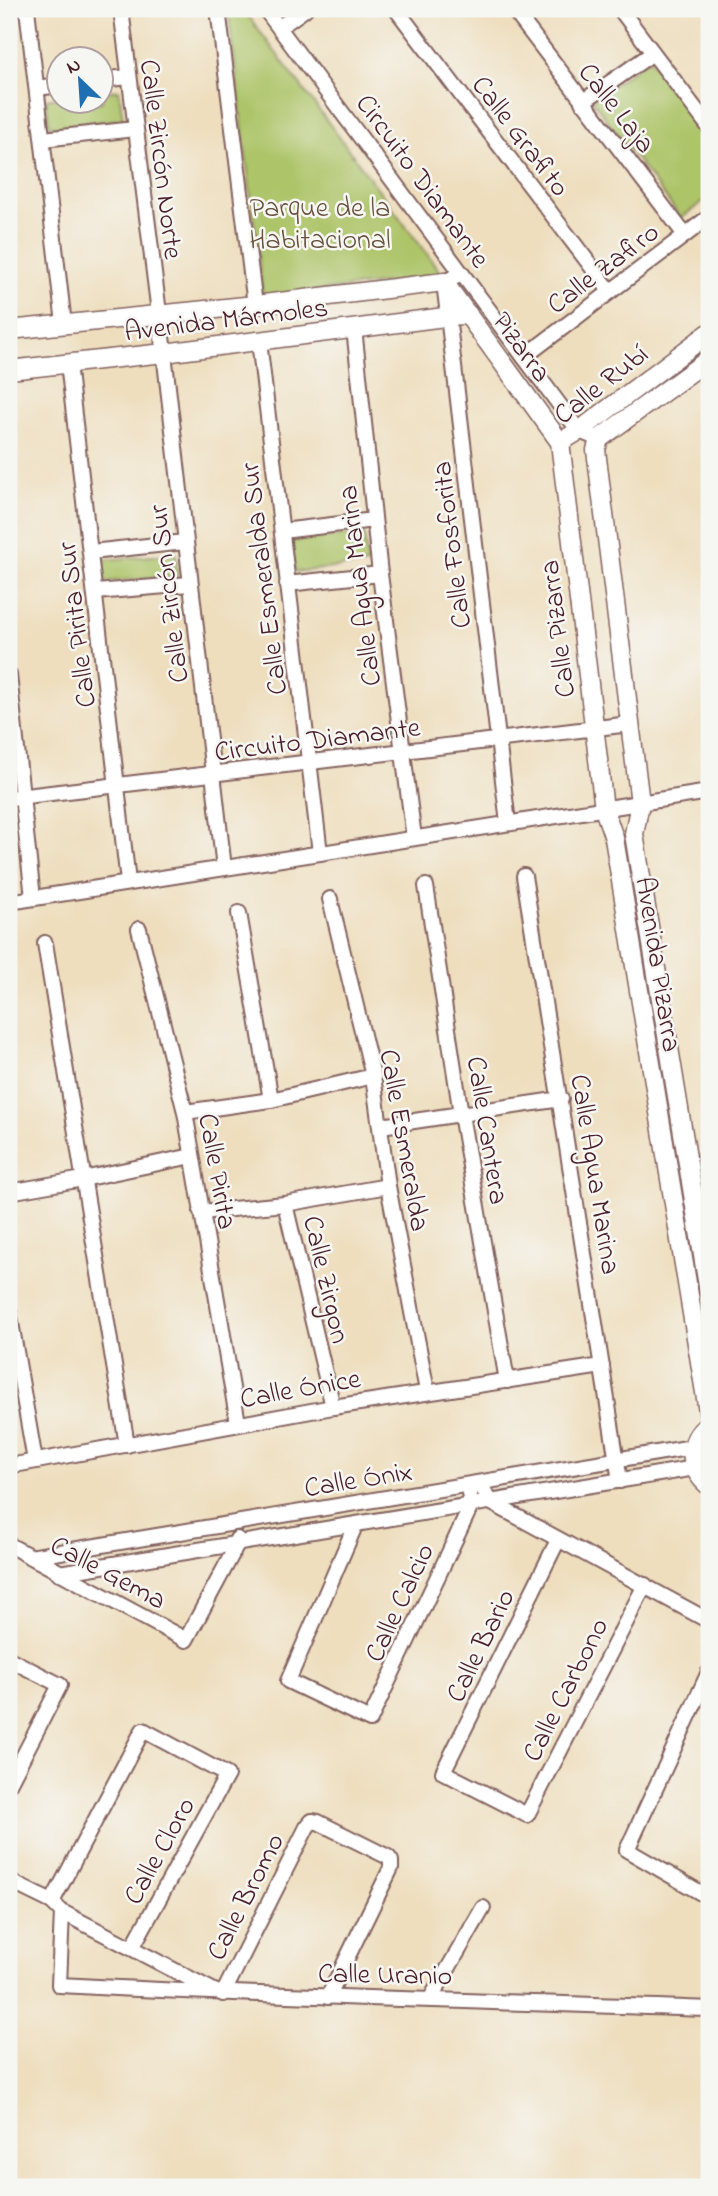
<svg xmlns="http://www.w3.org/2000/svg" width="718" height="2196" font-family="'Indie Flower',sans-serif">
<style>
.park{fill:#adc469;stroke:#7c724a;stroke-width:2}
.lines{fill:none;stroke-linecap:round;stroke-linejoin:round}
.minor-casing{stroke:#83625e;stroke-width:18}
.tertiary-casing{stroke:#83625e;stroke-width:21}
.minor{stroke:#fff;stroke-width:14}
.tertiary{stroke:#fff;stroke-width:18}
.labels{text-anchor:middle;stroke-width:5;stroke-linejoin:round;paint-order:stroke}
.street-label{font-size:28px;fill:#4a1f2b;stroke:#f6f6f2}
.park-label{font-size:28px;fill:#68513e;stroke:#f6f6f2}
</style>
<rect width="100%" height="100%" fill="#f6f6f2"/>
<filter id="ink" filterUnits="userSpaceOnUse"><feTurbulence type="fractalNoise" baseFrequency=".0143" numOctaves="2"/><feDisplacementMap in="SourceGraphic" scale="14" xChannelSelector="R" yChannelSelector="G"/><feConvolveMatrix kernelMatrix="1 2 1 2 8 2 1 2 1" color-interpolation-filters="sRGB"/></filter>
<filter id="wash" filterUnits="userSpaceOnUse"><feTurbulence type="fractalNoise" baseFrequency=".00686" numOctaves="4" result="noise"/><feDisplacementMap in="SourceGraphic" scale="28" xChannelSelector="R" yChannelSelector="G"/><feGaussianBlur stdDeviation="1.57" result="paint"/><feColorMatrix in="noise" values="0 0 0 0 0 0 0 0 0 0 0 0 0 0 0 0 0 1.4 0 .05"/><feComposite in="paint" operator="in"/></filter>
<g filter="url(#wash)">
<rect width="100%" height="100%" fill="#eedebe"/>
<g class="park">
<polygon points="228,9 243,9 441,273 440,277 263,297"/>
<polygon points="649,59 709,134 709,197 681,218 592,100"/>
<polygon points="119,90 123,119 50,127 46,99 59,97 60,102 102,102 102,92"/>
<polygon points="364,534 368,564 295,572 292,541"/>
<polygon points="176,554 178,576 104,582 102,560"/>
</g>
</g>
<g filter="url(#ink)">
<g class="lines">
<g class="minor-casing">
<g id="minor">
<polyline points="27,9 64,324"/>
<polyline points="121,9 164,353 224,868"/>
<polyline points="218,9 255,305"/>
<polyline points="265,9 579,431 599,439"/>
<polyline points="396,9 610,291"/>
<polyline points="513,9 685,235"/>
<polyline points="620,9 709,127"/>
<polyline points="280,27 305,9"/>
<polyline points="102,80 128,77"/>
<polyline points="37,88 60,85"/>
<polyline points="582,102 653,53"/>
<polyline points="43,139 135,129"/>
<polyline points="462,274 444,282 508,823"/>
<polyline points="354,328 380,574 414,838"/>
<polyline points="259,341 320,853"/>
<polyline points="524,357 709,217"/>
<polyline points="68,363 128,882"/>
<polyline points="282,531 374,520"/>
<polyline points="91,552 185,542"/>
<polyline points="287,584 380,574"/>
<polyline points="96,592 189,584"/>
<polyline points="9,675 33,898"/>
<polyline points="9,798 630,724"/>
<polyline points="524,876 620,1481"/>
<polyline points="426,886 461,1114 507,1381"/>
<polyline points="330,899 373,1076 388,1186 427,1391"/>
<polyline points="9,902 709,792"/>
<polyline points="239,913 271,1100"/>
<polyline points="139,929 185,1112 238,1423"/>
<polyline points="45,943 127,1445"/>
<polyline points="185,1112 271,1100 373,1076"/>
<polyline points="381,1126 561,1099"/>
<polyline points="9,1192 83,1179 192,1156"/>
<polyline points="285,1204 333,1407"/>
<polyline points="201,1212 285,1204 388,1186"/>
<polyline points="9,1311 35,1461"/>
<polyline points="9,1466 333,1407 602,1366"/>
<polyline points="479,1483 492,1503 709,1621"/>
<polyline points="355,1526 288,1681 370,1720 471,1506 468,1485"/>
<polyline points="558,1540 443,1772 527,1815 645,1585"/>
<polyline points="9,1545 186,1640 238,1543 237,1539"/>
<polyline points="30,1557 693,1447"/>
<polyline points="59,1573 695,1468"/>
<polyline points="9,1659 60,1685 9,1784"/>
<polyline points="709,1672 627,1850 701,1893 709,1891"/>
<polyline points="9,1881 52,1902 62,1912 214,1991"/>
<polyline points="52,1902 143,1730 227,1775 132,1948"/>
<path d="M62,1912l-3,73c217,12 433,16 650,24"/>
<polyline points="223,1994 307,1827 312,1821 318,1822 388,1857 391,1861 391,1868 328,1997"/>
<polyline points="431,1998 483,1908"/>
</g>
</g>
<g class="tertiary-casing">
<g id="tertiary">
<polyline points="9,330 255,305 444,282 560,442 604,809 614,838 709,1417"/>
<polyline points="709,359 599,439 596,450 640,803 634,834 709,1292"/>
<polyline points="9,370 164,353 468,314"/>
<polyline points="560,442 579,431 709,333"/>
<path d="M709,1424c-23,16 -21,45 0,62"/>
</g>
</g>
<use href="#minor" class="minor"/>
<use href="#tertiary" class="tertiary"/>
</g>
</g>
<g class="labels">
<g class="street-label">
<text transform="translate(618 107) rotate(52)" y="10">Calle Laja</text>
<text transform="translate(522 135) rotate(53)" y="10">Calle Grafito</text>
<text transform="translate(163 159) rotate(83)" y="10">Calle Zircón Norte</text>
<text transform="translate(424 180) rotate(54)" y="10">Circuito Diamante</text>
<text transform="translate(602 267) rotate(-37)" y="10">Calle Zafiro</text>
<text transform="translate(226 318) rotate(-7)" y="10">Avenida Mármoles</text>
<text transform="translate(523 346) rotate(54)" y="10">Pizarra</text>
<text transform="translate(600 383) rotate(-38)" y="10">Calle Rubí</text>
<text transform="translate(450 545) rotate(-97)" y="10">Calle Fosforita</text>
<text transform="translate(262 579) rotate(-97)" y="10">Calle Esmeralda Sur</text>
<text transform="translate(358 586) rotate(-97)" y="10">Calle Agua Marina</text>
<text transform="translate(167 594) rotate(-97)" y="10">Calle Zircón Sur</text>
<text transform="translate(75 625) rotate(-97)" y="10">Calle Pirita Sur</text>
<text transform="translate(556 629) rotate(-97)" y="10">Calle Pizarra</text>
<text transform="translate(317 738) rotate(-7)" y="10">Circuito Diamante</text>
<text transform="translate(660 964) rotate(81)" y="10">Avenida Pizarra</text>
<text transform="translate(489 1130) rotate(81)" y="10">Calle Cantera</text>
<text transform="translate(406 1140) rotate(80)" y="10">Calle Esmeralda</text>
<text transform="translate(219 1171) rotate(80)" y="10">Calle Pirita</text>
<text transform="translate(597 1174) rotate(81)" y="10">Calle Agua Marina</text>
<text transform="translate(328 1279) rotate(77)" y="10">Calle Zirgon</text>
<text transform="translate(300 1387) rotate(-10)" y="10">Calle Ónice</text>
<text transform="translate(358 1478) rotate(-9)" y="10">Calle Ónix</text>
<text transform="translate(109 1571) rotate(28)" y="10">Calle Gema</text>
<text transform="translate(398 1602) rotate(-65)" y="10">Calle Calcio</text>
<text transform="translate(479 1645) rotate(-64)" y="10">Calle Bario</text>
<text transform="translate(564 1689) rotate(-63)" y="10">Calle Carbono</text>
<text transform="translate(158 1850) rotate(-61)" y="10">Calle Cloro</text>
<text transform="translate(244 1896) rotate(-63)" y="10">Calle Bromo</text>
<text transform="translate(385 1973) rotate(1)" y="10">Calle Uranio</text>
</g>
<g class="park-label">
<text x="320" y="216">Parque de la<tspan x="320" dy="32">Habitacional</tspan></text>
</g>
</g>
<rect width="718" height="2196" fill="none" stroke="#f6f6f2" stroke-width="35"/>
<g transform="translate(80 80) rotate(335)"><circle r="33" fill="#f6f6f2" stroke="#b1a0a2" stroke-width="2"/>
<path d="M0-5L12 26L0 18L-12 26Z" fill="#1f6fb2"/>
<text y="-10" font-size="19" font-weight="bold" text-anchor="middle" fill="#4a1f2b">N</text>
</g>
</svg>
